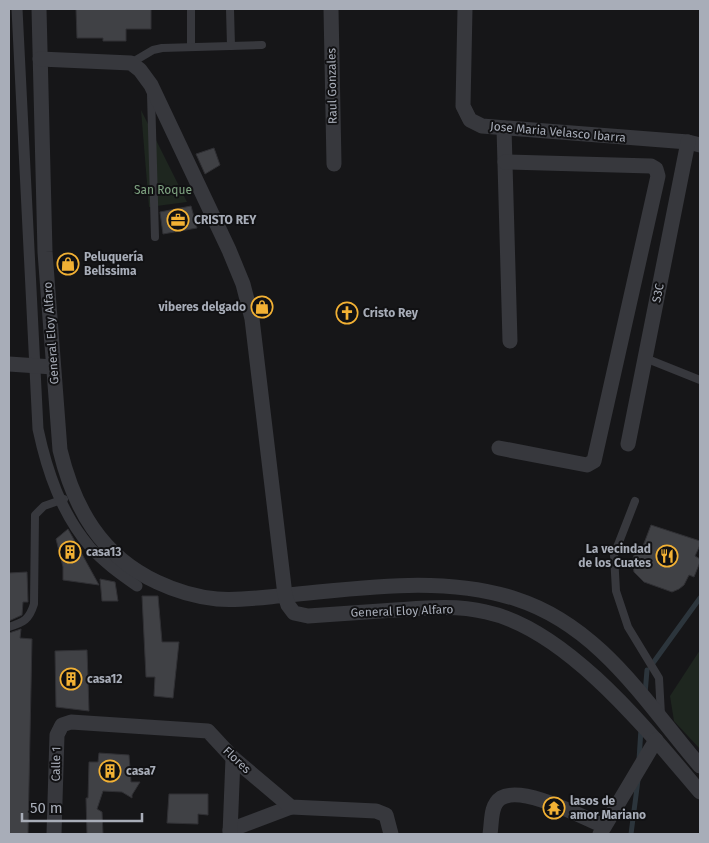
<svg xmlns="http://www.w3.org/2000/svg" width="709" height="843" font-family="'Fira Sans',sans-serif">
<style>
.green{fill:#1e261f}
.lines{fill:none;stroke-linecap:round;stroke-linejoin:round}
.stream{stroke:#2c353c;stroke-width:5}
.building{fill:#404145;stroke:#303034}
.service{stroke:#37383d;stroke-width:8}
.pedestrian{stroke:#37383d;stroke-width:11}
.minor{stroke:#37383d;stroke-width:15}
.labels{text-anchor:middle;stroke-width:4;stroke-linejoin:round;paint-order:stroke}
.street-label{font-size:12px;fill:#a8adb8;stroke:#111113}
.park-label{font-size:12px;fill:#7fa381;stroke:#111113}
.poi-label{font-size:12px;font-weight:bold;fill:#a8adb8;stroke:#111113;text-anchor:start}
</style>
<rect width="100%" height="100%" fill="#161618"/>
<g class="green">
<polygon points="141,110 187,202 149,207"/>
<polygon points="700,650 700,749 674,721 670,696"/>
</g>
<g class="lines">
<g class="stream">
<polyline points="653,663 700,598"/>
<polyline points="645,694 647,670"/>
<polyline points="639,760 641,729"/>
<polyline points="631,834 638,780"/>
</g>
</g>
<g class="building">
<polygon points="76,9 151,9 151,29 126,29 126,41 103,41 103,38 77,38"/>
<polygon points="214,148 220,165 205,174 196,154"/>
<polygon points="191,206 197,228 163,234 160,212"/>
<polygon points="651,525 700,541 700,545 695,556 700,559 700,562 694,577 689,575 684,585 679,589 672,592 644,582 634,572 632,561 636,550 638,545 643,546"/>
<polygon points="68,529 72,536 99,585 63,580 63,567 56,539"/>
<polygon points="27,572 28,602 23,602 22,615 9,621 9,573"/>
<polygon points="100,579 115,582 118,601 102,601"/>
<polygon points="142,596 158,596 162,642 179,642 173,698 154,696 155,677 146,677"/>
<polygon points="21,629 20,638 32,639 28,834 9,834 9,633"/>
<polygon points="87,650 89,711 56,707 55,651"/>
<polygon points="99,753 129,755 131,782 140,782 132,795 132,798 122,792 103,791 97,809 102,812 103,834 87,834 86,798 88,798 89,762 98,762"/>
<polygon points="169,794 208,794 208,815 198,814 198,824 167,823"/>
</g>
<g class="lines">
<g class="service">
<polyline points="191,9 191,47"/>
<polyline points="230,9 231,46"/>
<polyline points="131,63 153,50 162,48 262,45"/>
<polyline points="151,94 155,237"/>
<polyline points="645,358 700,380"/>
<polyline points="635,501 614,555 616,591 628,627 659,678 661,715"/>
<path d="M9,627c15,-5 20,-7 25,-23l1,-89 9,-9 20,-7"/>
</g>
<path class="pedestrian" d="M17,9l21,420c9,42 23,84 52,118 13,15 30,27 47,39"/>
<g class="minor">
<path d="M39,9l6,243 15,198c14,58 41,106 97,132 19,9 39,15 60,17 24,2 48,-2 71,-4 75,-7 155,-20 228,4 84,27 130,104 184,167"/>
<polyline points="331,9 334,164"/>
<polyline points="465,9 463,106 470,120 482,126 688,142 700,145"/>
<path d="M40,59l91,4 9,7 11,15 78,165 14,34 9,35 33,276 3,10 6,8 14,3c29,-2 58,-4 87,-6 31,-2 61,-5 91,2 81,17 162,119 214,180"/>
<polyline points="504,128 510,341"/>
<polyline points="9,364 53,367"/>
<polyline points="628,444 688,142"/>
<polyline points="499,448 587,465 594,461 658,176 656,169 651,166 505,162"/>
<polyline points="230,830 291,807"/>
<polyline points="54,834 57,735 62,725 71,722 208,731 233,758 291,807 376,811 386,815 391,834"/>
<polyline points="230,834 233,758"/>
<path d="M490,834c2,-11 0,-29 11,-36 22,-13 81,19 103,28"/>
<polyline points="600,834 656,740"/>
</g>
</g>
<defs>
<g id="office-ring" transform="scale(1.125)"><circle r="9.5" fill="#111113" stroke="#f2b134" stroke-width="1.5"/><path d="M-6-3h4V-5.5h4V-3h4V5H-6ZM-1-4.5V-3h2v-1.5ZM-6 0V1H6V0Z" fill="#f2b134"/></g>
<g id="shop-ring" transform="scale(1.125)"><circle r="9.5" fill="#111113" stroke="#f2b134" stroke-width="1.5"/><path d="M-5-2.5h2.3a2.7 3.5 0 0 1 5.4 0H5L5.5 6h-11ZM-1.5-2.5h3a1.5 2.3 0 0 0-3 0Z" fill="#f2b134"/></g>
<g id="church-ring" transform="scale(1.125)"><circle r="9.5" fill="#111113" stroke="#f2b134" stroke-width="1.5"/><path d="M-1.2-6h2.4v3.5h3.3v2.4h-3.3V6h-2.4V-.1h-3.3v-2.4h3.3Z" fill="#f2b134"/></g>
<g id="building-ring" transform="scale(1.125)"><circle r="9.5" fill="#111113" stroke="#f2b134" stroke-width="1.5"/><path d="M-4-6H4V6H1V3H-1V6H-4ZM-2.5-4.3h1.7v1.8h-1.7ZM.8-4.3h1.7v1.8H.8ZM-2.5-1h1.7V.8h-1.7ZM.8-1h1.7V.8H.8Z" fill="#f2b134"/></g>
<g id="restaurant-ring" transform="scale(1.125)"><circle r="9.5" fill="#111113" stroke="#f2b134" stroke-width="1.5"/><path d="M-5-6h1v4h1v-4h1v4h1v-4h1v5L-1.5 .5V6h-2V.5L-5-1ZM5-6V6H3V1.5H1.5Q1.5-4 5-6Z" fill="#f2b134"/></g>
<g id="temple-ring" transform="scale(1.125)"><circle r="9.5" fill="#111113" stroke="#f2b134" stroke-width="1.5"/><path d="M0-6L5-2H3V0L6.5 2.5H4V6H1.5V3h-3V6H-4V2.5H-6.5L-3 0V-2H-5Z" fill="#f2b134"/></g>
</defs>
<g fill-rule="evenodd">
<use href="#office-ring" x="178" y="220"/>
<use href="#shop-ring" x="68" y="264"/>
<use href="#shop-ring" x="262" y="307"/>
<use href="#church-ring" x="347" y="313"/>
<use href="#building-ring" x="70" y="552"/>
<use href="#restaurant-ring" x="667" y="556"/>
<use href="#building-ring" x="71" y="679"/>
<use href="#building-ring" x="110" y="771"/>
<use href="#temple-ring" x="554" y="808"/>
</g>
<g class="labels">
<g class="street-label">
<text transform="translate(332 86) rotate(-91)" y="4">Raul Gonzales</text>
<text transform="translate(558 132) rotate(5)" y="4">Jose Maria Velasco Ibarra</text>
<text transform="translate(658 293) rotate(-79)" y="4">S3C</text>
<text transform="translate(51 333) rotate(-94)" y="4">General Eloy Alfaro</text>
<text transform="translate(402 611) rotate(-2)" y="4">General Eloy Alfaro</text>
<text transform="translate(237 760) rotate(43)" y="4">Flores</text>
<text transform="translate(56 764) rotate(-89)" y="4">Calle 1</text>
</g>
<g class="park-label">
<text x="163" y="194">San Roque</text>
</g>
<g class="poi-label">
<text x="194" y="224">CRISTO REY</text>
<text x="84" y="261">Peluquería<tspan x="84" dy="14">Belissima</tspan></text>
<text x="246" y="311" text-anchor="end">viberes delgado</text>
<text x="363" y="317">Cristo Rey</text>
<text x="651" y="553" text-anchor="end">La vecindad<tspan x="651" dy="14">de los Cuates</tspan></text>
<text x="86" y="556">casa13</text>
<text x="87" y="683">casa12</text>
<text x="126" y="775">casa7</text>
<text x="570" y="805">lasos de<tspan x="570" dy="14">amor Mariano</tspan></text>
</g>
</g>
<rect width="709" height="843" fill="none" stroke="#a8adb8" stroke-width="20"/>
<path d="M22 813v8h120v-8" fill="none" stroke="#a8adb8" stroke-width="2.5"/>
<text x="30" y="813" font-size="15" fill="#a8adb8" stroke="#111113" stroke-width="4" paint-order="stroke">50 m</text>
</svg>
